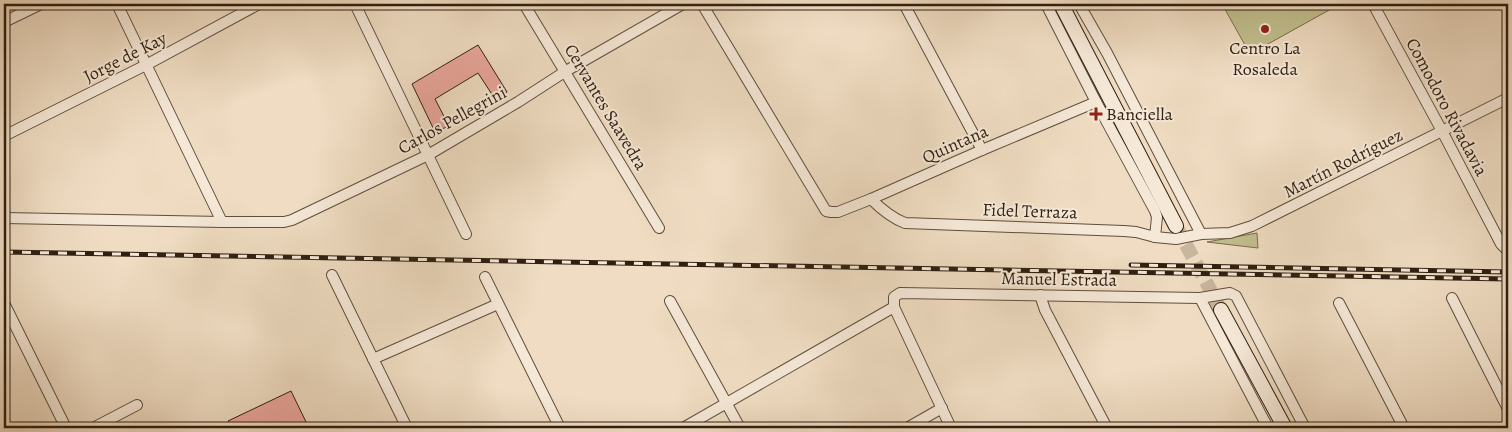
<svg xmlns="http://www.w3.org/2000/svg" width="1512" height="432" font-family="Alegreya,serif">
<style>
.green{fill:#c1be8e;stroke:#786e4f}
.building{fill:#e9a59b;stroke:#301f10}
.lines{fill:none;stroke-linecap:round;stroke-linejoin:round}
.secondary-tunnel{stroke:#c9b69e;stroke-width:14;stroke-dasharray:14 7;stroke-linecap:butt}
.street-casing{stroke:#604e3c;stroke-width:12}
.secondary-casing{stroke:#301f10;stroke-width:16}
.street{stroke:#f5e8d7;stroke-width:10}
.secondary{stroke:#f5e8d7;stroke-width:14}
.rail-casing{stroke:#301f10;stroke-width:5}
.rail{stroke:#f5e8d7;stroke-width:3;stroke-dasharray:9;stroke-linecap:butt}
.poi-dot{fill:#8f2418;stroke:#f5e8d7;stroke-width:2}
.labels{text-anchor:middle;stroke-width:4;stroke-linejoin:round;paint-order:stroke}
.poi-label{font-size:18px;fill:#301f10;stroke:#f5e8d7}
.street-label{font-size:18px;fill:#301f10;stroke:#f5e8d7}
</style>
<rect width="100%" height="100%" fill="#efdcc2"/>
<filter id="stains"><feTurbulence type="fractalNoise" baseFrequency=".004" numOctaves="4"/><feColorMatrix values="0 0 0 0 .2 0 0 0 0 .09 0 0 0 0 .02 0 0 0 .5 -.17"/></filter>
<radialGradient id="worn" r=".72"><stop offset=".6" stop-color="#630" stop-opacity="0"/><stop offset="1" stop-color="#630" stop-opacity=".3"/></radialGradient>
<g class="green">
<polygon points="1222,4 1340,4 1250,54"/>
<polygon points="1257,233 1258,248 1207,242"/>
</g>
<g class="building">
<polygon points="478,45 507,92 495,99 478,73 435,99 449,126 435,132 412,84"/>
<polygon points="291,391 309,428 232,428 228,421"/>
</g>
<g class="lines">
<polyline class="secondary-tunnel" points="1176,226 1221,310"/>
<g class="street-casing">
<g id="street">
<polyline points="117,4 222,222"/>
<polyline points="355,4 466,234"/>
<polyline points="524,4 659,228"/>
<polyline points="702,4 826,211 831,212 838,212 871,199 982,150 1096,102"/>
<polyline points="904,4 982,150"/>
<polyline points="1046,4 1096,102 1155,211 1157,217 1155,237"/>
<polyline points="1079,4 1107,53 1201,234"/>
<polyline points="1373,4 1442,131 1501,244 1508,251"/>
<polyline points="4,22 41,4"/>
<polyline points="4,136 146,65 259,4"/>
<path d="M871,199c10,10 21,19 34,24l219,8 12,1 19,5 21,2 25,-5 29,-1 22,-7 256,-128"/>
<polyline points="4,218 222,222 284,222 292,220 428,155 518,102 566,71 683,4"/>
<polyline points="332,275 407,428"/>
<polyline points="485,277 560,428"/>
<polyline points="1040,295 1045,310 1107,428"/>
<polyline points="1200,298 1268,428"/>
<polyline points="1452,298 1508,409"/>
<polyline points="670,301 740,428"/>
<polyline points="4,303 66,428"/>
<polyline points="1339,303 1404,428"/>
<polyline points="373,359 498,304"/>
<polyline points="93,428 137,405"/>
<polyline points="683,428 894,307"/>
<polyline points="907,428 942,408"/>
<polyline points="951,428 894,307 894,297 900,293 1200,298 1230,293 1236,296 1305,428"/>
</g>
</g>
<g class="secondary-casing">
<g id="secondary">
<polyline points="1061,4 1176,226"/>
<polyline points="1221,310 1285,428"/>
</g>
</g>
<use href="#street" class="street"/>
<use href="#secondary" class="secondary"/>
<g class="rail-casing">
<g id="rail">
<polyline points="4,252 1508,279"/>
<polyline points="1131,265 1508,272"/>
</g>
</g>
<use href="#rail" class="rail"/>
</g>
<g class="poi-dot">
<circle cx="1265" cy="29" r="5"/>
<path d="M1093.5 106.5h5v5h5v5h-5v5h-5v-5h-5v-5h5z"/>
</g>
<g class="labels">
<g class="poi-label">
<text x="1265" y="54">Centro La<tspan x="1265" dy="21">Rosaleda</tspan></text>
<text x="1106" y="120" text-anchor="start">Banciella</text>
</g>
<g class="street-label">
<text transform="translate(125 57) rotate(-27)" y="6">Jorge de Kay</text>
<text transform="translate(606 107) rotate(59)" y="6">Cervantes Saavedra</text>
<text transform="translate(1447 107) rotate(62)" y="6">Comodoro Rivadavia</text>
<text transform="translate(452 120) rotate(-29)" y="6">Carlos Pellegrini</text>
<text transform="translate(955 144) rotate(-24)" y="6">Quintana</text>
<text transform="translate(1343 163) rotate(-27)" y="6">Martín Rodríguez</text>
<text transform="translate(1030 211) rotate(2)" y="6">Fidel Terraza</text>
<text transform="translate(1059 279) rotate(1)" y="6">Manuel Estrada</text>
</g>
</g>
<rect width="1512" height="432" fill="none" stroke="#efdcc2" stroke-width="20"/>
<rect x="5" y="5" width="1502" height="422" fill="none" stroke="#301f10" stroke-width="2.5"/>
<rect x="10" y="10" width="1492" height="412" fill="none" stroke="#301f10"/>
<rect width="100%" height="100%" filter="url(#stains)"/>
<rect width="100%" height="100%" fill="url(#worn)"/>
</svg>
